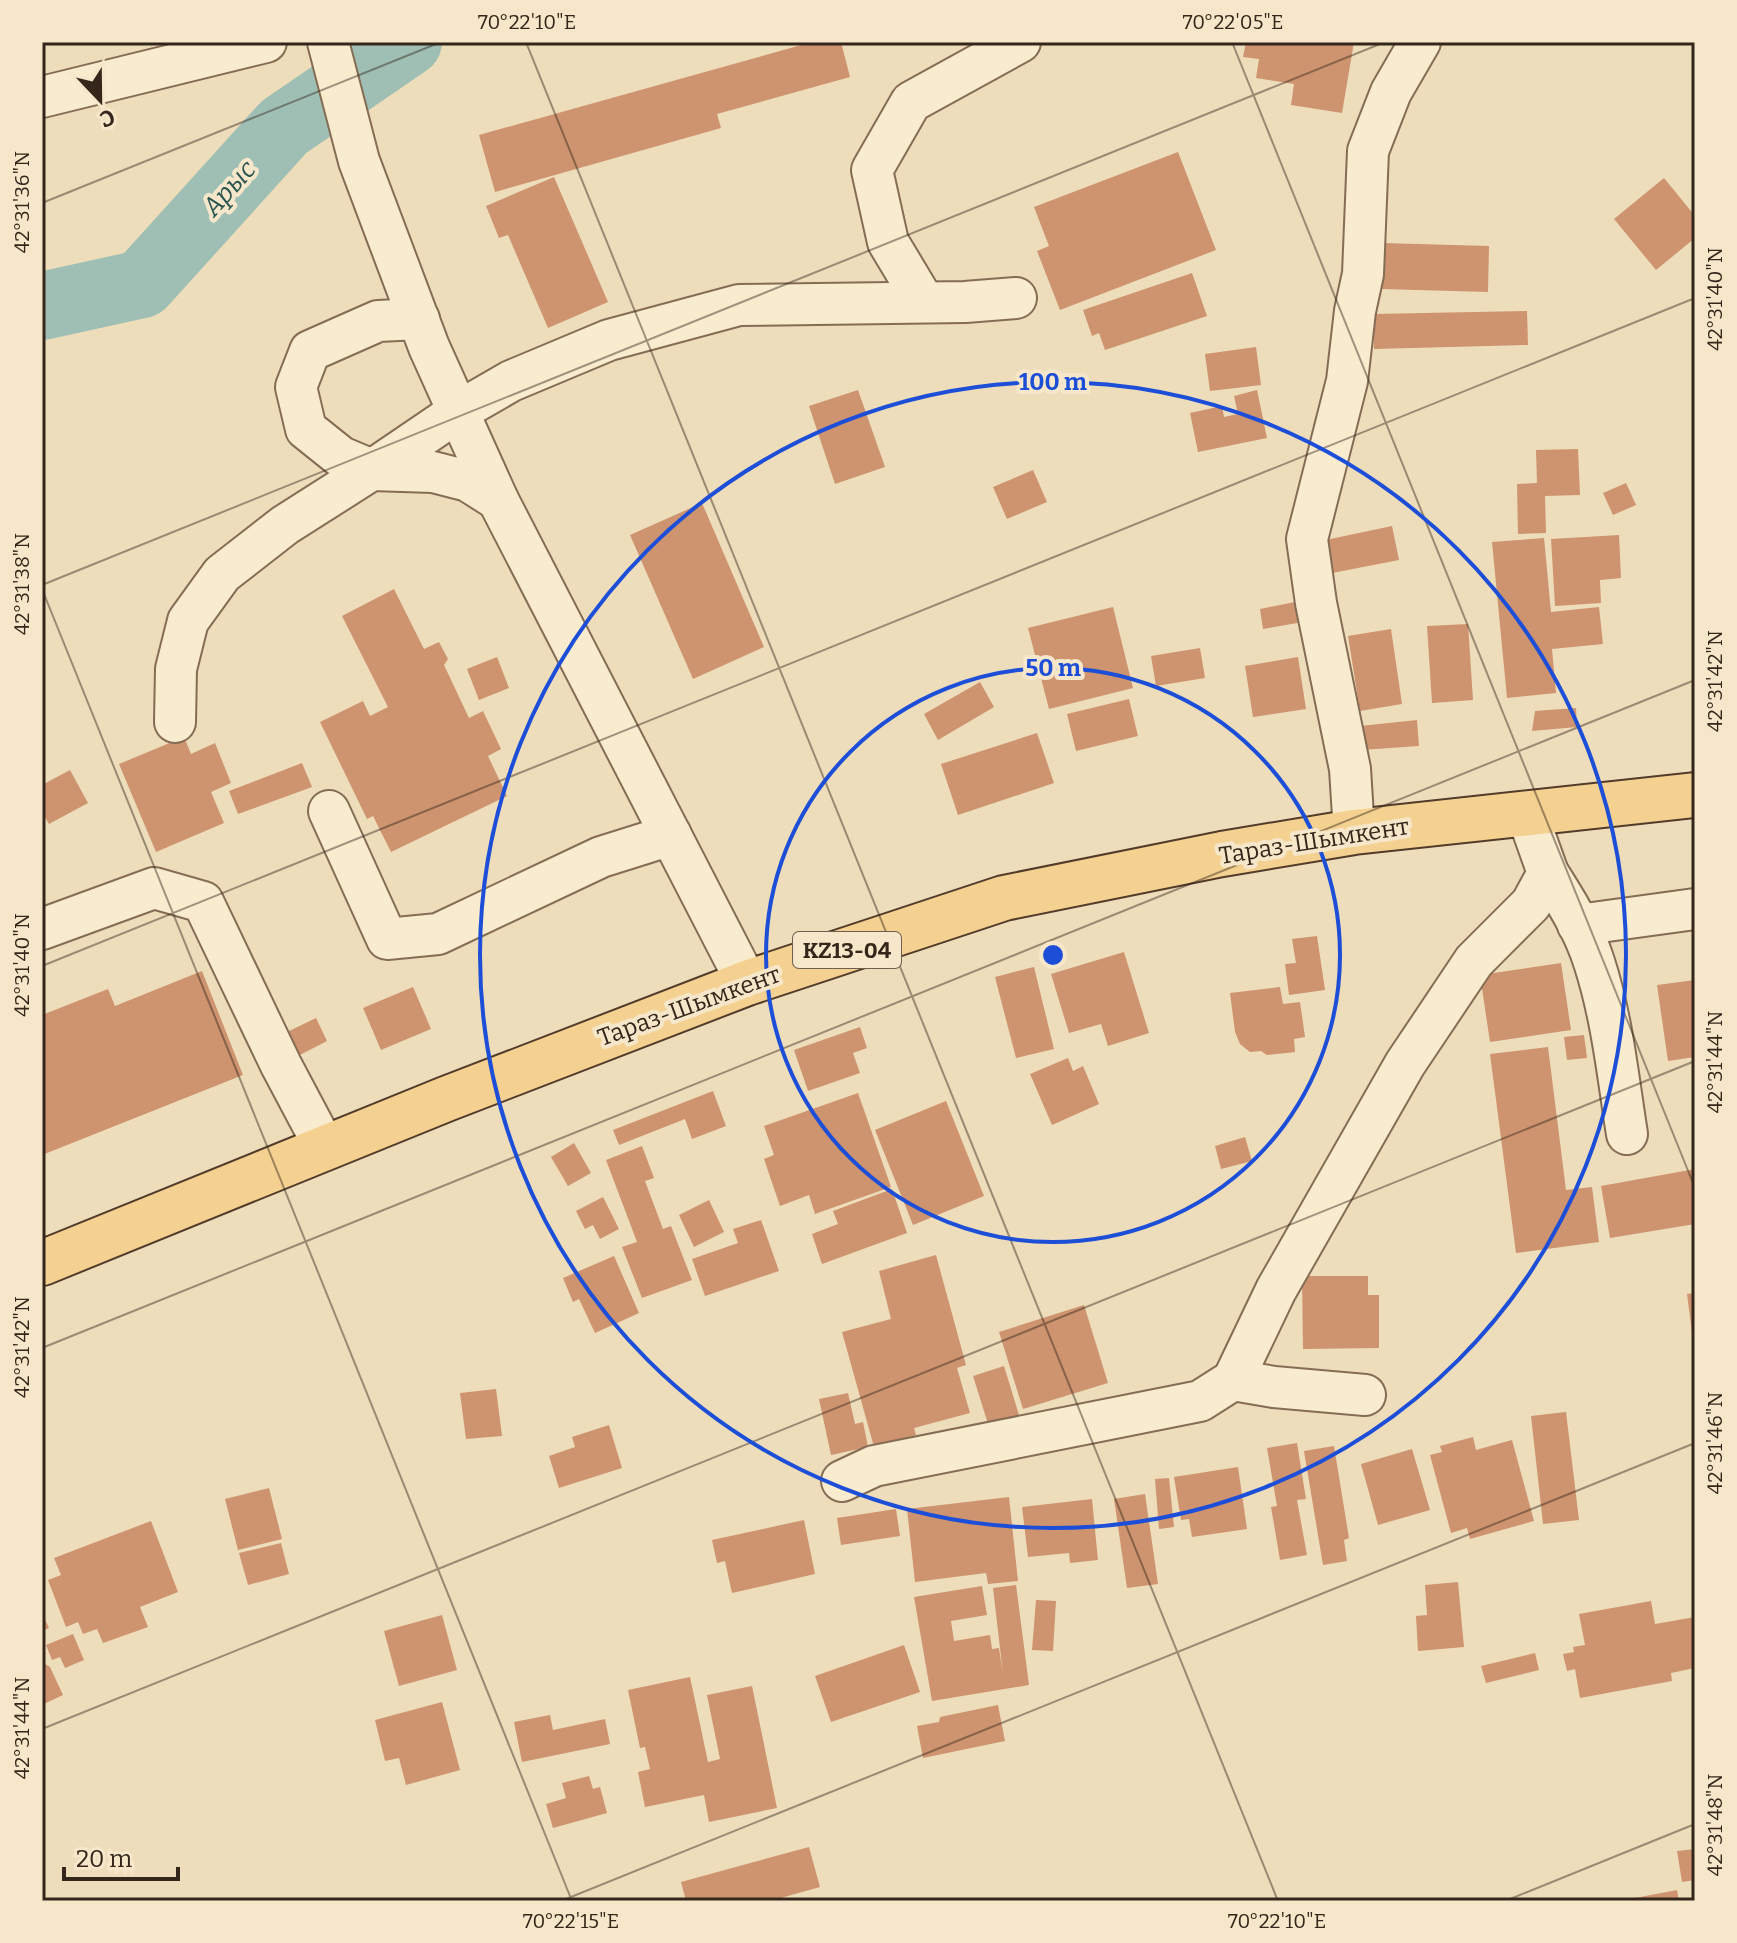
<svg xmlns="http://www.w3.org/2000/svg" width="1737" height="1943" font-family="Bitter,serif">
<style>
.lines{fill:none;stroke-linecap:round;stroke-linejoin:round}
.river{stroke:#9fbfb4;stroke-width:68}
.building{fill:#ce936f}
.minor-casing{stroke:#856d55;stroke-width:44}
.major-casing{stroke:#523b2a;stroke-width:48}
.minor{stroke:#f9ebce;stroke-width:40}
.major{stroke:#f4d190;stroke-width:44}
.ticks{fill:none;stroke:#34261a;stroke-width:2;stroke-opacity:0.45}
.ring{fill:none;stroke:#1d4ed8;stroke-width:4}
.labels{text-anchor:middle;stroke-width:8;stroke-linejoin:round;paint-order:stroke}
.shield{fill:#f6e7ca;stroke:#6e604f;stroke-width:2}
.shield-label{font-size:22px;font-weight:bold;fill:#34261a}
.street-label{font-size:24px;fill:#34261a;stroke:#f6e7ca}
.water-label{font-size:26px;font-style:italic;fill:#295450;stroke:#f6e7ca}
.centre{fill:#1d4ed8;stroke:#f6e7ca;stroke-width:4}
.ring-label{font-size:24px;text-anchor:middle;font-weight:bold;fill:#1d4ed8;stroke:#f6e7ca;stroke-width:8;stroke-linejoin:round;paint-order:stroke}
.neatline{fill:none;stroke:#34261a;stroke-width:3}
.ticks-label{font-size:20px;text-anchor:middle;fill:#34261a}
</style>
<rect width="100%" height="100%" fill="#edb"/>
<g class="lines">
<polyline class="river" points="42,306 142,284 284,127 408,42"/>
</g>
<g class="building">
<polygon points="812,42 841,42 850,77 717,114 721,128 495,192 479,135"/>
<polygon points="1246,42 1354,42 1342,113 1291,105 1294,84 1256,78 1259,59 1243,57"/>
<polygon points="1178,152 1216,250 1060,310 1037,251 1049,246 1034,207"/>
<polygon points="554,177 608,302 548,328 508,235 499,238 486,206"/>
<polygon points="1664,178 1695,216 1695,238 1656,270 1614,219"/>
<polygon points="1382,243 1489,246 1488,292 1381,289"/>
<polygon points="1192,273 1207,316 1105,350 1099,333 1092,336 1083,310"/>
<polygon points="1527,311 1528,345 1374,349 1373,314"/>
<polygon points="1256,347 1261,385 1210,391 1205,354"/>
<polygon points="858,390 885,467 835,484 809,406"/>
<polygon points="1257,390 1267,438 1198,452 1190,413 1222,406 1224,417 1238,414 1234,396"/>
<polygon points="1578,449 1580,495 1545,496 1546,533 1518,534 1517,484 1537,483 1536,450"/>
<polygon points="1033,470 1047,502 1007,519 993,487"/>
<polygon points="1626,483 1636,505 1613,515 1603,493"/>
<polygon points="702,503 764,647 693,679 630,535"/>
<polygon points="1392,526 1399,560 1322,575 1316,542"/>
<polygon points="1619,535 1621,578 1600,580 1601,603 1555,606 1551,539"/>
<polygon points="1544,538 1551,612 1599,607 1603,644 1552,649 1556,693 1507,698 1492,542"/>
<polygon points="394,589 424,649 439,642 448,659 444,665 469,718 483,711 501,749 488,756 507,796 391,852 373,816 367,819 320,722 363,701 370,716 388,707 342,616"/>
<polygon points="1300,601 1303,622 1263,629 1260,609"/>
<polygon points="1113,607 1133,688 1049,709 1028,628"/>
<polygon points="1468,624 1473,700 1432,703 1427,626"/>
<polygon points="1391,629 1402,704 1360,711 1348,636"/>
<polygon points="1200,648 1205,678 1156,686 1151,656"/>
<polygon points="497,657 509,688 479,700 467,669"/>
<polygon points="1298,657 1306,709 1253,717 1245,666"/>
<polygon points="980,682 994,707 938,740 924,714"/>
<polygon points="1129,699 1138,736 1076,751 1067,714"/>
<polygon points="1576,708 1577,727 1532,731 1535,711"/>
<polygon points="1417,720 1419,746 1361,750 1360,726"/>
<polygon points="1037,733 1054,783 958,815 941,764"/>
<polygon points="184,737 191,754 215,743 231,783 211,792 224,823 156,852 119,764"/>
<polygon points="302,763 312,787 238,814 229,791"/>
<polygon points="70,770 88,803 49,824 42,812 42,785"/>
<polygon points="1317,936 1325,990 1289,995 1285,964 1296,963 1292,939"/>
<polygon points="1124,952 1149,1033 1108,1046 1101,1024 1069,1033 1051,974"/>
<polygon points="1561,963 1571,1030 1490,1042 1480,975"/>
<polygon points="1034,967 1054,1049 1016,1058 995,977"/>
<polygon points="202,971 243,1075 42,1155 42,1015 108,989 115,1006"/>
<polygon points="1695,980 1695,1057 1668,1061 1657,985"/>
<polygon points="413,987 431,1029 381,1050 363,1008"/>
<polygon points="1280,987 1283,1004 1300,1002 1305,1037 1294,1039 1295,1052 1267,1055 1261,1051 1250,1052 1240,1044 1235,1032 1230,993"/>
<polygon points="316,1018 327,1041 296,1057 285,1033"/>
<polygon points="860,1027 867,1048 853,1053 860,1073 808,1091 794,1050"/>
<polygon points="1584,1035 1587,1058 1567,1060 1564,1037"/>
<polygon points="1548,1047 1566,1190 1592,1187 1599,1242 1516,1253 1490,1054"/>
<polygon points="1068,1058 1073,1071 1083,1066 1099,1104 1052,1125 1030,1074"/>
<polygon points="713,1091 726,1126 692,1139 685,1119 619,1145 613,1130"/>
<polygon points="858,1093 891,1187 815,1214 809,1195 780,1206 764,1159 774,1155 764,1126"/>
<polygon points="946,1101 984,1196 913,1225 875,1130"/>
<polygon points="1245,1137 1252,1161 1221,1169 1215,1146"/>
<polygon points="574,1143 591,1173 568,1186 551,1157"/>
<polygon points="642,1146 654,1178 645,1181 663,1229 671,1226 692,1280 642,1298 622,1247 637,1242 606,1160"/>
<polygon points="1695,1169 1695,1224 1610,1238 1601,1186"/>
<polygon points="892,1189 907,1233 822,1264 812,1234 838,1224 833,1211"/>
<polygon points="603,1197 619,1229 600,1239 593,1225 585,1229 576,1211"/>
<polygon points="709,1200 724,1232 694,1247 679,1215"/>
<polygon points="761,1220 779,1271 705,1296 692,1259 738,1243 733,1229"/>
<polygon points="936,1255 966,1365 957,1368 970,1413 914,1428 916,1435 874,1447 842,1332 891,1319 879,1271"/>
<polygon points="614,1256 639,1313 595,1333 579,1299 573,1302 563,1278"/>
<polygon points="1302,1276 1368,1276 1368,1295 1379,1295 1379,1348 1303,1349"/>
<polygon points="1695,1293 1695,1340 1693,1340 1687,1294"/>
<polygon points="1084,1305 1108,1383 1023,1409 999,1332"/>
<polygon points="1004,1366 1019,1415 988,1424 973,1376"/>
<polygon points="496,1389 502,1436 466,1439 460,1393"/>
<polygon points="848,1393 855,1424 863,1422 868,1447 831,1455 819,1399"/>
<polygon points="1566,1412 1579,1520 1543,1524 1531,1416"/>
<polygon points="609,1425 622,1468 559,1488 549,1456 575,1447 572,1437"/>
<polygon points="1473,1437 1476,1450 1512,1440 1534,1521 1470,1539 1467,1528 1451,1533 1430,1455 1442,1452 1440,1446"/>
<polygon points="1297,1443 1306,1499 1297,1500 1307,1555 1280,1560 1271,1507 1277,1506 1267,1448"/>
<polygon points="1334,1446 1349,1538 1344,1540 1347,1561 1323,1565 1304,1451"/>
<polygon points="1412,1449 1430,1510 1378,1525 1361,1464"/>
<polygon points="1238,1467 1247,1529 1192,1537 1189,1519 1181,1520 1174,1477"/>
<polygon points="1169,1478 1174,1527 1159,1529 1155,1479"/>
<polygon points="269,1488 282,1539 238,1550 225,1499"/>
<polygon points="1145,1494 1158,1584 1127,1588 1114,1499"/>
<polygon points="1009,1497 1018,1581 988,1584 986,1573 915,1582 907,1509"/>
<polygon points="1092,1499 1098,1560 1070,1563 1069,1553 1028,1557 1022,1507"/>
<polygon points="896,1509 900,1536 841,1545 837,1518"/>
<polygon points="804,1520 815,1574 732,1593 725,1561 717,1563 712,1540"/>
<polygon points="151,1521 178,1592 140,1607 148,1627 103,1643 97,1629 83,1634 78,1622 66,1627 48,1580 61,1575 54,1558"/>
<polygon points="281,1543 289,1574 248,1585 239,1553"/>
<polygon points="1458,1582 1464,1647 1418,1651 1416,1616 1427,1615 1425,1585"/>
<polygon points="1016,1585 1029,1685 932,1701 914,1597 982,1586 987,1615 951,1621 954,1641 990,1635 992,1649 999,1648 1003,1674 993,1588"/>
<polygon points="1036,1600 1056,1601 1053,1651 1032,1650"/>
<polygon points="1651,1601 1655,1624 1695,1617 1695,1668 1671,1673 1672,1681 1580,1698 1575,1669 1567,1671 1563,1654 1574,1652 1573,1647 1585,1645 1579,1614"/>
<polygon points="42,1613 49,1628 42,1631"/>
<polygon points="442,1615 457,1670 399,1686 384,1631"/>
<polygon points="73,1634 84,1660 65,1668 60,1657 52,1660 46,1645"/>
<polygon points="904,1645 920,1692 831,1722 815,1676"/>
<polygon points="1535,1653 1539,1670 1486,1683 1481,1666"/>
<polygon points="42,1662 50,1667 63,1695 42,1705"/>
<polygon points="690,1677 708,1762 720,1759 707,1695 752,1686 777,1808 709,1822 704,1795 645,1807 638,1772 650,1769 645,1747 640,1748 628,1690"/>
<polygon points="442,1702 460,1770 406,1785 399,1758 385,1761 375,1720"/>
<polygon points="998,1705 1005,1741 923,1758 917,1726 939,1722 940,1717"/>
<polygon points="550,1715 553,1730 605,1719 610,1744 522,1762 514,1722"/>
<polygon points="589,1776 593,1789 600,1787 607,1813 553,1828 546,1804 566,1798 562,1783"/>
<polygon points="809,1847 820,1887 770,1901 686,1901 681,1882"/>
<polygon points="1695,1849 1695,1880 1682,1882 1677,1851"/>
<polygon points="1677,1890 1679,1901 1635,1901 1635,1898"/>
</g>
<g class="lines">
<g class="minor-casing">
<g id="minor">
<polyline points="328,42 359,161 429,347 498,500 747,983"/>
<polyline points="42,97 266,42"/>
<polyline points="924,302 888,242 872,170 911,102 1020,42"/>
<polyline points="419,319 378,321 310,351 296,387 306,429 341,457 372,470 433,472 468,481 498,500"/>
<polyline points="175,722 176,669 188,621 222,574 285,525 384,462 459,411 511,381 609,340 739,305 965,302 1016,298"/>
<polyline points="329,811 387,939 438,934 601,857 671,835"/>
<polyline points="1354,832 1350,769 1316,603 1307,539 1347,381 1355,311 1363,274 1368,151 1391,92 1420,42"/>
<path d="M1548,873c18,28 36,57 46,89 18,55 24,115 33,172"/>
<polyline points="1578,925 1695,909"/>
<polyline points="42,929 154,888 203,902 281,1065 325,1148"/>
<polyline points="1233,1380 1274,1387 1365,1395"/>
<polyline points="842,1481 874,1466 1200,1401 1233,1380 1276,1290 1405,1064 1474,961 1531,904 1548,873 1527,814"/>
</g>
</g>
<g class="major-casing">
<polyline id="major" points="42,1263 446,1099 747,983 1004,898 1222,854 1354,832 1695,795"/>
</g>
<use href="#minor" class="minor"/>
<use href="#major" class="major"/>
</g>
<path class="ticks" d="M526,42l752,1859M1232,42l463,1146M42,203l399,-161M42,585l1343,-543M42,589l530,1312M42,966l1653,-668M42,1348l1653,-668M42,1729l1653,-668M561,1901l1134,-458M1505,1901l190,-77"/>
<g class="ring">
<circle cx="1053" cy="955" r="287"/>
<circle cx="1053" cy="955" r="573"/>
</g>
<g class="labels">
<rect class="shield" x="793" y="932" width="108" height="36" rx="6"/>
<g class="shield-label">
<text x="847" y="958">KZ13-04</text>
</g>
<g class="street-label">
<text transform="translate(1314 841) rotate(-9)" y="8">Тараз-Шымкент</text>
<text transform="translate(689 1006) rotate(-20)" y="8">Тараз-Шымкент</text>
</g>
<g class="water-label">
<text transform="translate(229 188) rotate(-48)" y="9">Арыс</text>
</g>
</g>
<circle cx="1053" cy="955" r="12" class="centre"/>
<g class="ring-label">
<text x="1053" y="390">100 m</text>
<text x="1053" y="676">50 m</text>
</g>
<rect width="1737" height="1943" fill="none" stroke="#f6e7ca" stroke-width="88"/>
<g transform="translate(100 100) rotate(158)" stroke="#f6e7ca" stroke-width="6" paint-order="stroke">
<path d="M0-6L14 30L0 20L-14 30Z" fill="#34261a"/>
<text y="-12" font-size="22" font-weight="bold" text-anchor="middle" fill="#34261a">С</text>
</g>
<path d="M64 1867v12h114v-12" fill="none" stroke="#34261a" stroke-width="4"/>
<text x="76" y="1867" font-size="24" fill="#34261a" stroke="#f6e7ca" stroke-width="6" paint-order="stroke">20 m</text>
<rect x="44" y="44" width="1649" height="1855" class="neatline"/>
<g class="ticks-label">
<text x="527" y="29">70°22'10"E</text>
<text x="1233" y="29">70°22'05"E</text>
<text transform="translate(22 202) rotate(-90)" y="7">42°31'36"N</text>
<text transform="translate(1715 299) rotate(-90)" y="7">42°31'40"N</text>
<text transform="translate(22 584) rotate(-90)" y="7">42°31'38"N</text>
<text transform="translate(1715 681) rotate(-90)" y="7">42°31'42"N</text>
<text transform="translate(22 965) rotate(-90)" y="7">42°31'40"N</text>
<text transform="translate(1715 1062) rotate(-90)" y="7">42°31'44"N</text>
<text transform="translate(22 1347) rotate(-90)" y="7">42°31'42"N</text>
<text transform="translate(1715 1443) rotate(-90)" y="7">42°31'46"N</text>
<text transform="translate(22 1728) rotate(-90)" y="7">42°31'44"N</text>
<text transform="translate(1715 1825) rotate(-90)" y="7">42°31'48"N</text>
<text x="571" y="1928">70°22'15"E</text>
<text x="1277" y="1928">70°22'10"E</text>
</g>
</svg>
